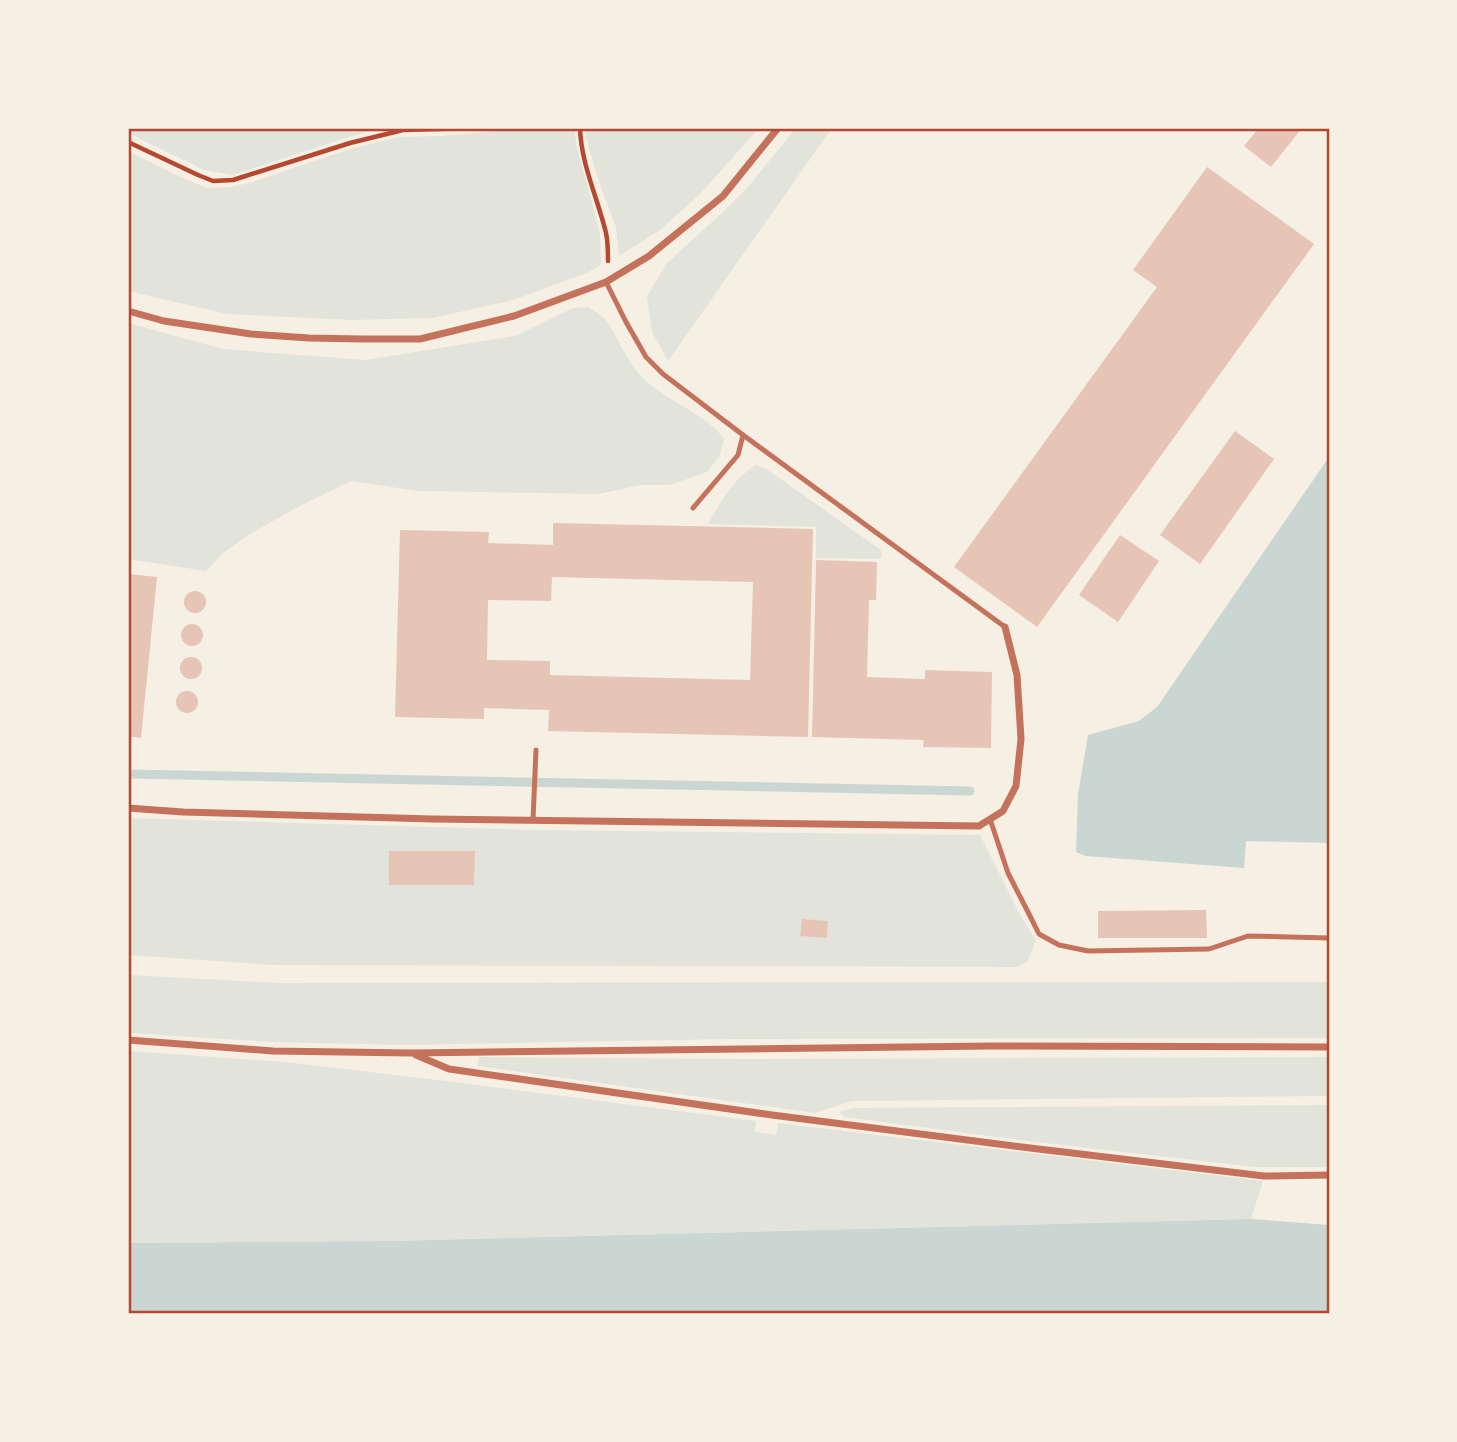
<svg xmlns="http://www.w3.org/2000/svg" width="1457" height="1442" font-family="'Source Sans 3',sans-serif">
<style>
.green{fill:#e2e4dc}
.water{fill:#c9d6d2}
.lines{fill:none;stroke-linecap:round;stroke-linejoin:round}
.stream{stroke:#c9d6d2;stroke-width:9}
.building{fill:#e6c5b7;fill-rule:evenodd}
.path{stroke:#b5482f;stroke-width:4.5}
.service{stroke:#c5725c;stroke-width:5}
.minor{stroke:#c5725c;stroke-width:7}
.neatline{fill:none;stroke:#b5482f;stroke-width:2.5}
</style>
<rect width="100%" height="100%" fill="#f6efe4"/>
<g class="green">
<polygon points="128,128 383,128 349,137 233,175 204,170 128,133"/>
<polygon points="522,128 574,128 577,147 600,233 601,265 587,273 513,300 432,318 351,320 227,314 128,291 128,151 187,180 208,188 231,187 249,183 350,149 398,137 441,136 511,130"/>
<polygon points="586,128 759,128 701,193 660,230 619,256 616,227 600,185 586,138"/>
<polygon points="796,128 832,128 668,361 652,332 647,297 666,264 723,212 747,188"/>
<path d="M588,307c6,4 14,8 18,13 12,18 20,40 35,56 22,24 65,37 83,63l-5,18 -12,15 -37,13h-30l-41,9 -181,-3 -67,-10 -51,25 -50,28 -27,19 -17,18 -78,-12v-236l95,26 142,11 150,-24 58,-28z"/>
<path d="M756,465l9,3 116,82 1,6 -3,3 -63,-1v-31l-108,-3c13,-23 25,-45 48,-59z"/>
<polygon points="128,818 531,830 980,835 1020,915 1036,940 1028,961 1018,967 273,965 128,955"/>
<polygon points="128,975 282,983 1329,982 1329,1038 732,1039 406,1045 271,1042 128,1033"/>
<polygon points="128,1051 285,1062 446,1081 756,1121 755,1132 776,1135 778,1123 1263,1181 1251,1219 392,1241 128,1243"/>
<polygon points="479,1057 738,1059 1329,1057 1329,1096 852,1101 815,1113 478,1066"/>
<polygon points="1329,1105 1329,1167 1254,1167 1028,1141 845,1117 839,1112 853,1108"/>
</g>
<g class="water">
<polygon points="1329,457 1329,843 1246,841 1244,868 1086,856 1076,852 1078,794 1088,735 1139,721 1157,707"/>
<polygon points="1251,1219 1329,1225 1329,1314 128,1314 128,1243 392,1241"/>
</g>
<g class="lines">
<polyline class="stream" points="128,774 970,791"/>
</g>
<g class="building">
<polygon points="1259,128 1302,128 1271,167 1244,146"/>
<polygon points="1207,167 1314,244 1037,627 954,567 1157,287 1133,270"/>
<polygon points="1235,431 1274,459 1200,564 1160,535"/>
<path d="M553,523l260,6 -5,208 -260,-6 1,-21 -65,-2v11l-89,-2 5,-187 89,2 -1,11 65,2zM552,577l201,5 -3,98 -200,-5v-14l-63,-1 1,-60 63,1z"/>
<polygon points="1120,535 1159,561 1118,622 1079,595"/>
<polygon points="816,560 877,562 876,600 869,600 867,677 925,679 925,670 992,672 991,748 923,747 924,740 812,737"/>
<polygon points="128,574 157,577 141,738 128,736"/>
<circle cx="195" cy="602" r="11"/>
<circle cx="192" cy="635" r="11"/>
<circle cx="191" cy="668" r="11"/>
<circle cx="187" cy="702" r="11"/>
<polygon points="389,851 475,851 474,885 389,885"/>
<polygon points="1206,910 1207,938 1098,938 1098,911"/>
<polygon points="802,919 828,921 827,938 800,936"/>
</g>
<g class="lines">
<g class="path">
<path d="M580,128c1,36 18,71 26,105 2,9 2,19 2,28"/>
<polyline points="128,142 198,175 213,181 233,180 350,143 403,130 474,128"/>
</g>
<g class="service">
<polyline points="606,282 626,322 646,357 663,374 743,435 1005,627"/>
<polyline points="693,508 738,455 743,435"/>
<polyline points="990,819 1008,873 1029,914 1039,934 1059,945 1088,951 1209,949 1248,936 1329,938"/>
<polyline points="533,820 536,750"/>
</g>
<g class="minor">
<polyline points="128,311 164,321 251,334 309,338 362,339 420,339 514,316 606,282 649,256 723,196 778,128"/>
<polyline points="128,808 183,812 432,819 979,826 1003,811 1016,786 1021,739 1017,675 1005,627"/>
<polyline points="128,1040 273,1051 410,1053 990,1046 1329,1047"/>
<polyline points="416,1055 449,1069 772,1115 1030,1148 1264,1176 1329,1175"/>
</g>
</g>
<rect width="1457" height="1442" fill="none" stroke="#f6efe4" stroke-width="259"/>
<rect x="130" y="130" width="1198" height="1182" class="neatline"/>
</svg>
